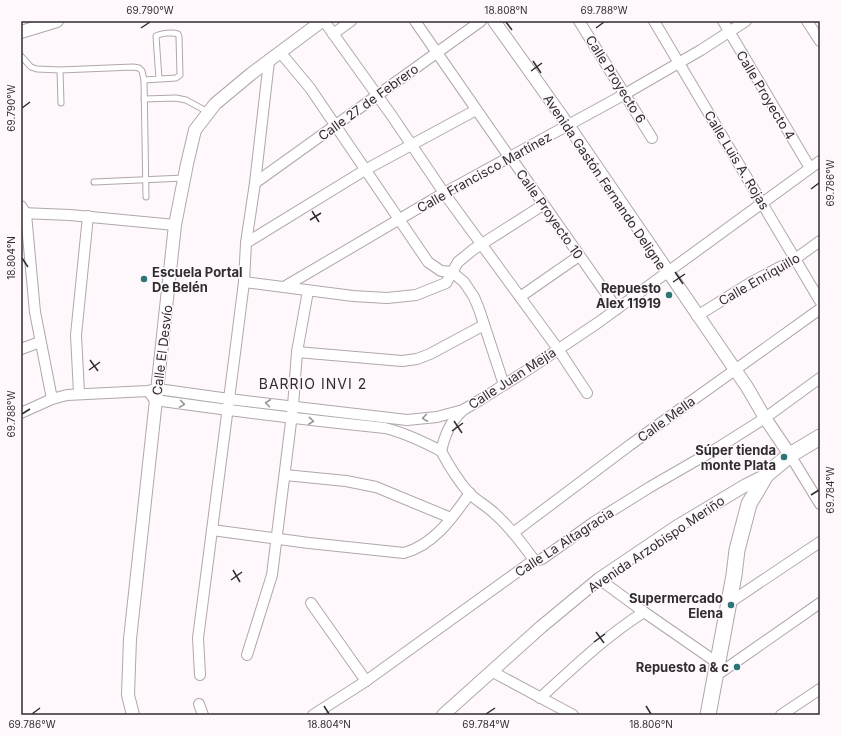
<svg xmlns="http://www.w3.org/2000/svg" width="841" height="736" font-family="Inter,sans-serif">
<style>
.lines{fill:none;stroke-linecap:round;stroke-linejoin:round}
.service-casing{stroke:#afa7ac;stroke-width:7}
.minor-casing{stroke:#afa7ac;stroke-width:12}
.tertiary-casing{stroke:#afa7ac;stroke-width:14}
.primary-casing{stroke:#afa7ac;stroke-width:17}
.service{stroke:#fff;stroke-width:5}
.minor{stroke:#fff;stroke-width:10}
.tertiary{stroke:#fff;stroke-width:12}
.primary{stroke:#fff;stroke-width:15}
.oneway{stroke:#989698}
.ticks{fill:none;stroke:#302d30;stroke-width:1.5}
.poi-dot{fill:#2c7675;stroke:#fef7fc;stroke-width:1.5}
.labels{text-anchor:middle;stroke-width:3;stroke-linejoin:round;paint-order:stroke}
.street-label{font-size:13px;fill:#302d30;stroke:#fef7fc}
.poi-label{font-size:13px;font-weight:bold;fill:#302d30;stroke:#fef7fc;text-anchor:end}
.neighbourhood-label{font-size:14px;letter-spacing:1px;fill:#302d30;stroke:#fef7fc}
.neatline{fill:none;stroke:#302d30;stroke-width:1.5}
.ticks-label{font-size:10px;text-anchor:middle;fill:#302d30}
</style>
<rect width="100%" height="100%" fill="#fef7fc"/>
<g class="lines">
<g class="service-casing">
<g id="service">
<polyline points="21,56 31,67 37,69 60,70 133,67 139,68 142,71 144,80 146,197"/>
<polyline points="60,70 61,103"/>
<path d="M144,80l32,-2 4,-3 -1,-38 -1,-3c-5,-2 -17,-1 -22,2l3,43"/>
<polyline points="144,99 176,98 186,100 208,112"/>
<polyline points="94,182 184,178"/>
</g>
</g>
<g class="minor-casing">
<g id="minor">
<polyline points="324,21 392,116 444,193 558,349 587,393"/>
<polyline points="415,21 510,158 514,162 617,309"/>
<polyline points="579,21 652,138"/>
<polyline points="654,21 820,301"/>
<polyline points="723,21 810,168"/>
<polyline points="807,21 820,41"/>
<polyline points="333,34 351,21"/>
<polyline points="280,52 310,88 428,262 441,271 452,272 464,282 474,297 479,309 504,385"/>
<polyline points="255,183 481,21"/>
<polyline points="21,206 26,214 35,312 52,399"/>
<polyline points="21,213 70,215 175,225"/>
<polyline points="246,243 365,170 476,110"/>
<polyline points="244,282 353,296 387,298 416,295 446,283 458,262 474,249 543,205"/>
<polyline points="284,287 444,193 625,94 701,50 746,21"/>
<polyline points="520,297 579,256"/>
<polyline points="697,316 750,283 795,259 820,241"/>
<polyline points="21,349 40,342"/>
<polyline points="297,352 402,361 417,359 430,354 484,325"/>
<polyline points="79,393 76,335 88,216"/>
<path d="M151,395l4,5c77,11 153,20 230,28 20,5 37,13 56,23"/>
<polyline points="21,413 52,399 67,395 148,391 158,389 229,399 407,420 437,417 463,410 480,400 529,369 599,322 820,161"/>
<path d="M441,451c8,15 17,30 29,43 7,7 17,12 24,19 16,14 28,30 40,47"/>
<path d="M441,451c4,-16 9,-29 21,-40"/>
<polyline points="790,455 820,504"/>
<polyline points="285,475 346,481 376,487 451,518"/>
<path d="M212,530l97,13 95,10c30,-8 49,-36 66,-60"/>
<polyline points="513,533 630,445 820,309"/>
<polyline points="599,579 644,612"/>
<polyline points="311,603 366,681"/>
<polyline points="729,603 820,542"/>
<polyline points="247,655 272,575 293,406 297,352 308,291"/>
<polyline points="491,671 573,715"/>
<polyline points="200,675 198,638 236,345 244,282 246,243 255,183 269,61"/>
<polyline points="717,675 820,603"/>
<path d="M540,698c33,-30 66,-62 104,-86l75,52"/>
<polyline points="199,704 203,715"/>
<polyline points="313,715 366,681 531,562 542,559 594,522 650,487 716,449 765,418 820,378"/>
<polyline points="781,715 820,689"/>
</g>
</g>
<g class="tertiary-casing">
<g id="tertiary">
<polyline points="494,21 568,125 747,387 765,418 790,455"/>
<polyline points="21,32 57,21"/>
<polyline points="133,715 128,695 130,639 175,225 187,164 195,130 215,104 251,74 322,21"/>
<polyline points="443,715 541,627 599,579 676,527 746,485 766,475"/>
</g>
</g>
<g class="primary-casing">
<polyline id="primary" points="708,715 734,575 737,550 749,504 766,475 790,455 820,437"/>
</g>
<use href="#service" class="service"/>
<use href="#minor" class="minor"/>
<use href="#tertiary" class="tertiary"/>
<use href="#primary" class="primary"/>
</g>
<defs><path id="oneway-chevron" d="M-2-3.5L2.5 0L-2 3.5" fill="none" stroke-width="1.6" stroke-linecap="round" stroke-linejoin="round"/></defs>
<g class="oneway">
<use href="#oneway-chevron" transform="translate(268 403) rotate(-173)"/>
<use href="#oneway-chevron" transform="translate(182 404) rotate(8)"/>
<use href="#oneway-chevron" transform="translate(425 418) rotate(172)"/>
<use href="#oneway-chevron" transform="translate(311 421) rotate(6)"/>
</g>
<path class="ticks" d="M506,22l6,8M141,28l9,-6M596,28l8,-6M533,61l8,12M531,71l11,-8M22,108l8,-6M811,189l8,-6M312,211l7,11M310,220l11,-7M22,258l6,9M675,272l8,12M673,282l12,-8M90,360l8,11M89,370l11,-8M22,414l8,-5M454,421l8,12M452,431l11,-8M811,495l8,-5M233,570l7,12M231,580l11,-8M596,632l8,11M594,642l11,-8M324,706l5,8M646,706l5,8M32,714l8,-6M486,714l9,-6"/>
<g class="poi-dot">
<circle cx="144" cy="279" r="4"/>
<circle cx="669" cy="295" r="4"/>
<circle cx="784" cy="457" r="4"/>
<circle cx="731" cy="605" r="4"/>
<circle cx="737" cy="667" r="4"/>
</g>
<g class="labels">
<g class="street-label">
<text transform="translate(616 79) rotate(58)" y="5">Calle Proyecto 6</text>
<text transform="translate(766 95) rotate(59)" y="5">Calle Proyecto 4</text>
<text transform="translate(368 102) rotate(-36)" y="5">Calle 27 de Febrero</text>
<text transform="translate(737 160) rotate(59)" y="5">Calle Luis A. Rojas</text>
<text transform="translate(484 172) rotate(-29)" y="5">Calle Francisco Martínez</text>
<text transform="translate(605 182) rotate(56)" y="5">Avenida Gastón Fernando Deligne</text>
<text transform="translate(550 214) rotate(55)" y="5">Calle Proyecto 10</text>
<text transform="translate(759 279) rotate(-30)" y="5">Calle Enriquillo</text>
<text transform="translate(162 350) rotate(-83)" y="5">Calle El Desvío</text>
<text transform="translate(512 378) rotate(-33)" y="5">Calle Juan Mejía</text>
<text transform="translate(666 419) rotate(-36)" y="5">Calle Mella</text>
<text transform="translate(564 542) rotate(-33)" y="5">Calle La Altagracia</text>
<text transform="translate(656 544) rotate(-34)" y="5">Avenida Arzobispo Meriño</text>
</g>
<g class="poi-label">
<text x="152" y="277" text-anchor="start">Escuela Portal<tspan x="152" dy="15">De Belén</tspan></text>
<text x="661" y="293">Repuesto<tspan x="661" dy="15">Alex 11919</tspan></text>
<text x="776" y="455">Súper tienda<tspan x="776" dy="15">monte Plata</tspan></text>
<text x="723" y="603">Supermercado<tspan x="723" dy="15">Elena</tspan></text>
<text x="729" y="672">Repuesto a &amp; c</text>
</g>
<g class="neighbourhood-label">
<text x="313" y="389">BARRIO INVI 2</text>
</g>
</g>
<rect width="841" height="736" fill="none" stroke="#fef7fc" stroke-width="44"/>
<rect x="22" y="22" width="797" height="692" class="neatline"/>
<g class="ticks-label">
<text x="150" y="14">69.790°W</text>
<text x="506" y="14">18.808°N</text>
<text x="604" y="14">69.788°W</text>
<text transform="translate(11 108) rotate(-90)" y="4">69.790°W</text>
<text transform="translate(830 183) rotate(-90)" y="4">69.786°W</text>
<text transform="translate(11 258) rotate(-90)" y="4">18.804°N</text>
<text transform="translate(11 414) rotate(-90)" y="4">69.788°W</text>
<text transform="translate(830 490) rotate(-90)" y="4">69.784°W</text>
<text x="32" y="728">69.786°W</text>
<text x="329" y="728">18.804°N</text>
<text x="486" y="728">69.784°W</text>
<text x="651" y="728">18.806°N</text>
</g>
</svg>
